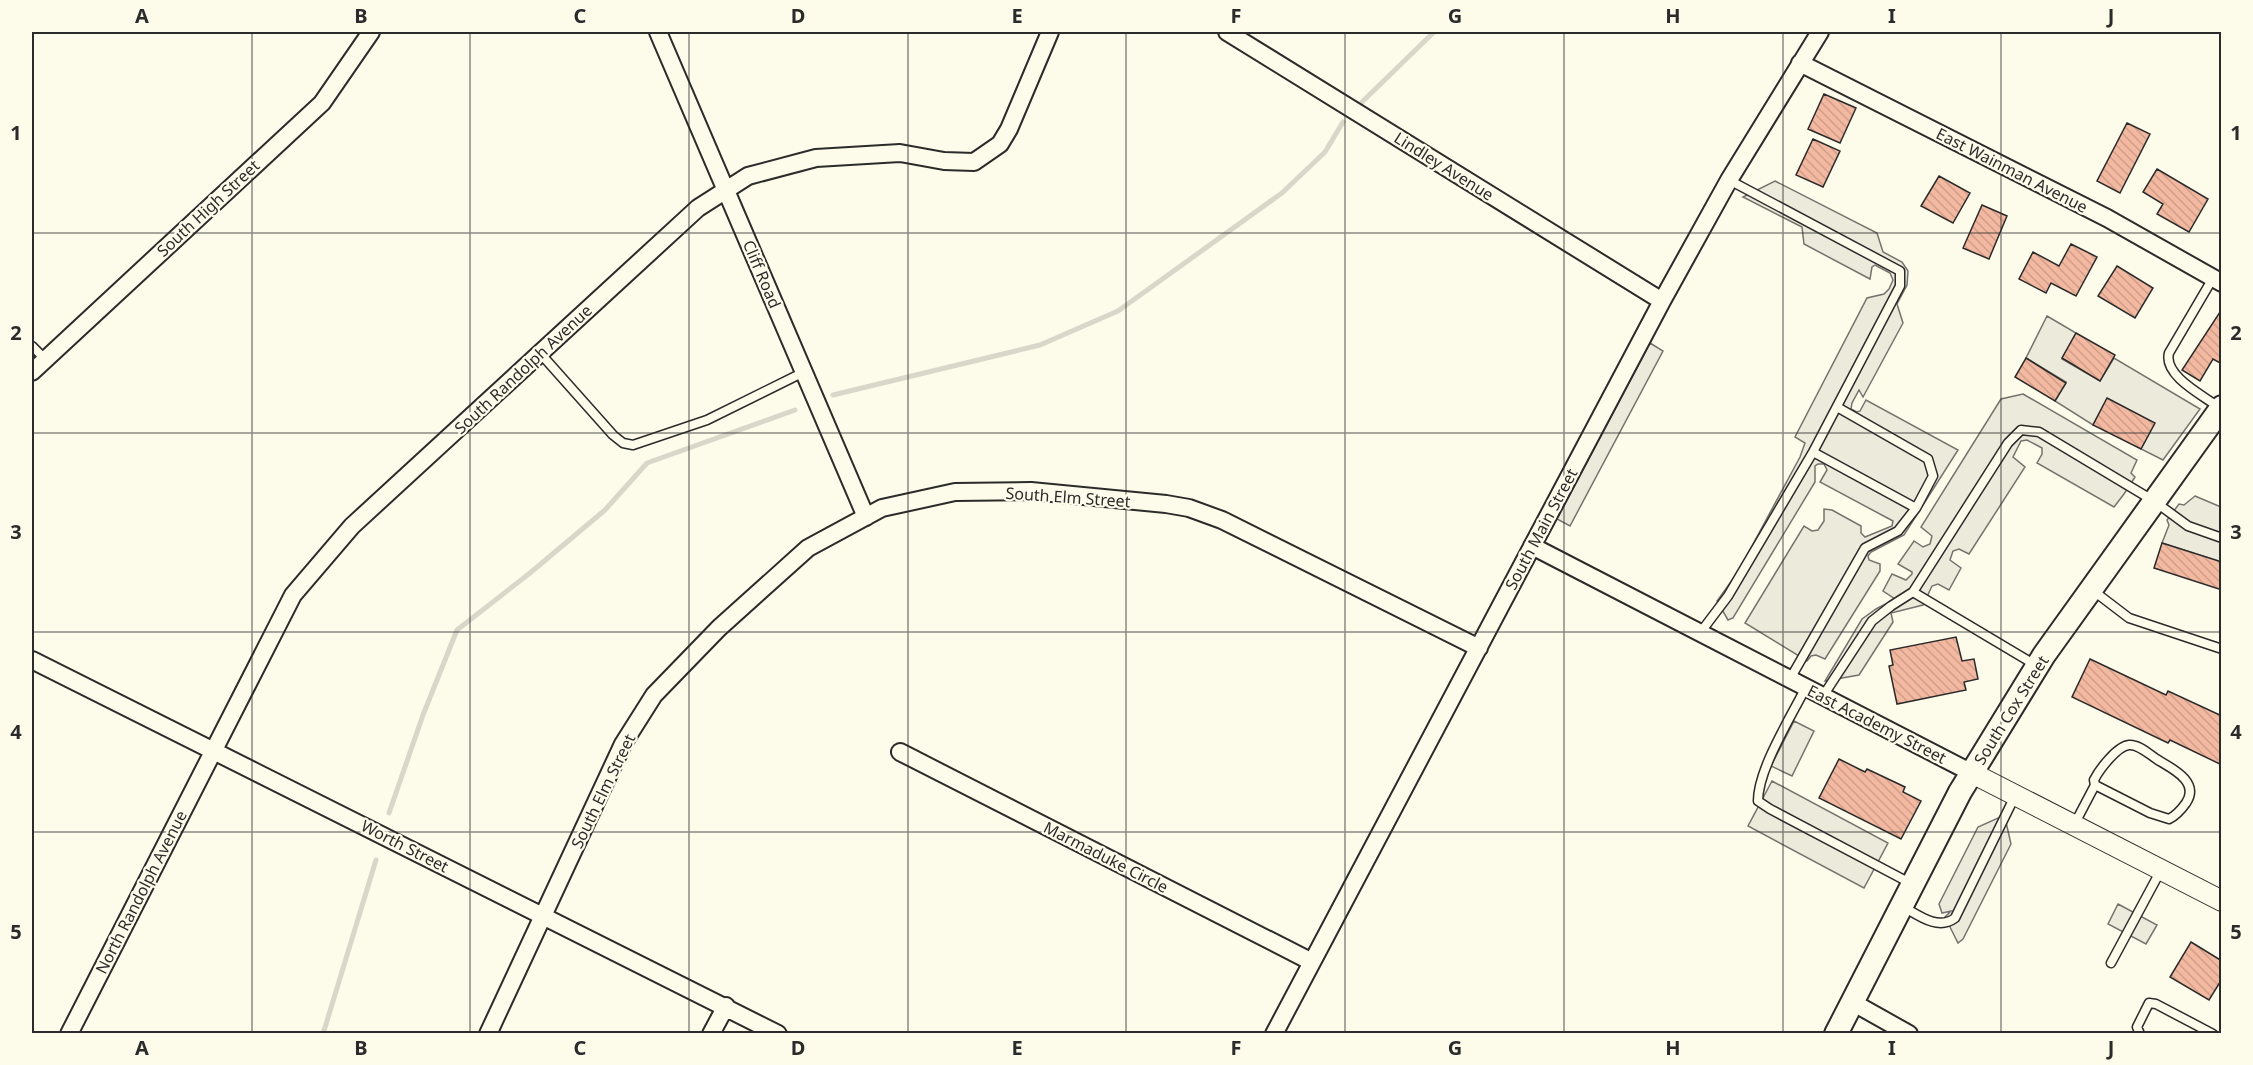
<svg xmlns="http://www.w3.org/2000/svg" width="2253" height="1065" font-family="'Noto Sans',sans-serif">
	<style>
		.parking { fill: #eceadb; stroke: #74746e; stroke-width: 1.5 }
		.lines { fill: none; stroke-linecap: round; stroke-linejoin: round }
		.stream { stroke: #d8d7c9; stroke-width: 5 }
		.building { fill: url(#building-back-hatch); stroke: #2b2b2b; stroke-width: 1.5 }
		.service-casing { stroke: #2b2b2b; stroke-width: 11 }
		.minor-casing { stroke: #2b2b2b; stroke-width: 20 }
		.tertiary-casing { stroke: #2b2b2b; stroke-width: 22 }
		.secondary-casing { stroke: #2b2b2b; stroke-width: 26 }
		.service { stroke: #fdfbea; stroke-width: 8 }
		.minor { stroke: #fdfbea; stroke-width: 16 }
		.tertiary { stroke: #fdfbea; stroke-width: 20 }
		.secondary { stroke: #fdfbea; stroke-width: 22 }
		.grid { fill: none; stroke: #2b2b2b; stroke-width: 1.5; stroke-opacity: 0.55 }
		.labels { text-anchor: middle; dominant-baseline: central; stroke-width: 4.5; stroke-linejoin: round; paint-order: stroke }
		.street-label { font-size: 16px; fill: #2b2b2b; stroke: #fdfbea }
		.neatline { fill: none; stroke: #2b2b2b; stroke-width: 2 }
		.grid-label { font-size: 20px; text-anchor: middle; font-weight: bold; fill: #2b2b2b }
	</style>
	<defs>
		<pattern id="building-back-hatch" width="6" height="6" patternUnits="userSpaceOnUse" patternTransform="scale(1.5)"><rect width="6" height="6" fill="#f2b8a0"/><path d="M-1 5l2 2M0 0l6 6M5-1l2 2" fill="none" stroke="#d09e8a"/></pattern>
	</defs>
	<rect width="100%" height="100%" fill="#fdfbea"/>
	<path class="parking" d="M 1775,181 L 1877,233 L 1883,252 L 1902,262 L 1908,271 L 1907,285 L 1897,304 L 1903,323 L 1863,397 L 1859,390 L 1852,403 L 1851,409 L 1857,412 L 1860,411 L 1866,400 L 1958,450 L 1904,535 L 1871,552 L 1868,556 L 1869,560 L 1880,564 L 1880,571 L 1825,659 L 1816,655 L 1811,656 L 1807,661 L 1745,623 L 1804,526 L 1812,531 L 1818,530 L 1824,521 L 1824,509 L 1832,510 L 1861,526 L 1861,533 L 1865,537 L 1892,526 L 1893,521 L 1820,482 L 1827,470 L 1824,464 L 1818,464 L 1815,466 L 1815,482 L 1733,618 L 1728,620 L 1717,601 L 1738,572 L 1800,457 L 1805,443 L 1795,437 L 1867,298 L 1884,294 L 1889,289 L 1893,280 L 1890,273 L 1875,265 L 1872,267 L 1870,279 L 1804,244 L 1802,227 L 1743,197 Z
		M 2047,316 L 2076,333 L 2062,359 L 2100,381 L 2114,358 L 2200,409 L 2163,460 L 2141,449 L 2154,423 L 2107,399 L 2093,425 L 2055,401 L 2066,382 L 2026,358 Z
		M 1650,343 L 1663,351 L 1570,526 L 1557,519 Z
		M 2023,394 L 2137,460 L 2131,473 L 2135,477 L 2124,494 L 2114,507 L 2037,463 L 2042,454 L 2042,448 L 2027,440 L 2021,441 L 2013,457 L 2025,467 L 1969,554 L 1959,549 L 1953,551 L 1950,560 L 1961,568 L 1949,590 L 1938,584 L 1932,586 L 1923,605 L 1891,613 L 1893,622 L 1859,675 L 1825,681 L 1862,619 L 1876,609 L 1895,599 L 1883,591 L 1892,574 L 1906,580 L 1912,574 L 1912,572 L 1898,564 L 1914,541 L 1923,547 L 1930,544 L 1932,536 L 1921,527 L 2001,399 Z
		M 2195,496 L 2221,507 L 2221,562 L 2162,543 L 2169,525 L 2167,520 L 2179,504 L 2184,505 Z
		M 1794,721 L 1814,731 L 1792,776 L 1771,766 Z
		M 1772,781 L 1888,843 L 1864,888 L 1748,826 Z
		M 1998,818 L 2006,822 L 2011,844 L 1963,939 L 1958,943 L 1945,917 L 1951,911 L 1942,913 L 1939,904 L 1978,827 Z
		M 2118,904 L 2157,925 L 2146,944 L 2108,924 Z"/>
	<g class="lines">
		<path class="stream" d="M 1362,102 L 1434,32
			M 833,395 L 1040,345 L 1118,311 L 1282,193 L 1325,152 L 1343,122
			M 389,813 L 423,715 L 457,630 L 530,573 L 605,510 L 647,463 L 795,410
			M 323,1034 L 376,860"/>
	</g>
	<path class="building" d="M 1824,94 L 1856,108 L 1840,143 L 1808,129 Z
		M 2127,123 L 2150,134 L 2120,193 L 2097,181 Z
		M 1813,139 L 1840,151 L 1823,187 L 1796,175 Z
		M 2157,169 L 2208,199 L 2189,232 L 2157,214 L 2163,204 L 2143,192 Z
		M 1939,176 L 1970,193 L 1953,223 L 1921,206 Z
		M 1982,205 L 2007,216 L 1989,259 L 1963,248 Z
		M 2071,244 L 2097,257 L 2076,296 L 2051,283 L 2046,293 L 2019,279 L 2033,252 L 2059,266 Z
		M 2117,266 L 2153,288 L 2135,318 L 2098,296 Z
		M 2222,309 L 2222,364 L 2213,359 L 2200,381 L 2182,370 Z
		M 2076,333 L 2115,355 L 2100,381 L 2062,358 Z
		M 2026,358 L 2066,383 L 2055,401 L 2015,377 Z
		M 2107,398 L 2155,423 L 2141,449 L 2093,425 Z
		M 2162,543 L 2222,562 L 2222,590 L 2154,568 Z
		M 1956,637 L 1962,661 L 1974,659 L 1978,679 L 1964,682 L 1966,690 L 1897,704 L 1889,666 L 1893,665 L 1890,650 Z
		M 2090,659 L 2166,695 L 2168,691 L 2222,716 L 2222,765 L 2170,740 L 2168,743 L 2072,697 Z
		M 1839,759 L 1865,772 L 1867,769 L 1905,787 L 1903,792 L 1921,801 L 1901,839 L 1819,798 Z
		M 2191,942 L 2222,961 L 2222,979 L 2209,1000 L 2170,977 Z"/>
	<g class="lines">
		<g class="service-casing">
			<path id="service" d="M 2213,278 L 2169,353 C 2163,376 2204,396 2220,408
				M 32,346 L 45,359
				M 540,353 L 613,435 L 623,443 L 633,445 L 707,420 L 804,372
				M 1813,452 L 1916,508
				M 2091,589 L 2129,618 L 2222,649
				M 1913,592 L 2037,666
				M 1700,633 L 1728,596 L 1813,452 L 1900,286 L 1900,271 L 1729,180
				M 1790,679 L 1865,548 L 1898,531 L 1916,508 L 1933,476 L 1928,459 L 1837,407
				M 1806,687 C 1791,717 1758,769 1758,801 L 1770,809 L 1912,884
				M 1823,696 L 1872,621 L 1891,606 L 1913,592 L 2008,443 L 2021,430 L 2039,432 L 2154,501 L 2188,526 L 2222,538
				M 2074,825 L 2095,785 L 2094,780 C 2099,770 2117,746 2129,745 C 2139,744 2150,755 2158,760 C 2173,769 2200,782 2186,803 C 2181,810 2177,815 2169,819 L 2150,813 L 2095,785
				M 1902,906 C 1918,915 1938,931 1955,918 L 2015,796
				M 2111,963 L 2161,870
				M 2140,1034 L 2137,1027 L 2149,1003 L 2156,1004 L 2213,1034"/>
		</g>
		<g class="minor-casing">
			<path id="minor" d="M 658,32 L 866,517
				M 1227,32 L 1662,301
				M 1800,63 L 2107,218 L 2222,283
				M 32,372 L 322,103 L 371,32
				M 1532,546 L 1972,773
				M 32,660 L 778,1034
				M 900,752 L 1312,962
				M 1852,1002 L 1909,1034
				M 69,1034 L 293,595 L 352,526 L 698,208 L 748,176 L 816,158 L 900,153 L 944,161 L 974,162 L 1000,144 L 1009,129 L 1050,32
				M 488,1034 L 623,744 L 654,695 L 719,628 L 808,548 L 882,508 L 955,492 L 1031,491 L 1166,504 L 1189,508 L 1222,520 L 1479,648
				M 711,1034 L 726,1006
				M 1274,1034 L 1662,301 L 1729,180 L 1820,32"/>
		</g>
		<g class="tertiary-casing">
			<path id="tertiary" d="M 1972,773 L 2222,901"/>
		</g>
		<g class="secondary-casing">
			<path id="secondary" d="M 1836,1034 L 1960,792 L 2044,655 L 2222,407"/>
		</g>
		<use href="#service" class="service"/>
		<use href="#minor" class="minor"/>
		<use href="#tertiary" class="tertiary"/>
		<use href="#secondary" class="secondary"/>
	</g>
	<path class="grid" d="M 252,32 L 252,1034M 470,32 L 470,1034M 689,32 L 689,1034M 908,32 L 908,1034M 1126,32 L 1126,1034M 1345,32 L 1345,1034M 1564,32 L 1564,1034M 1783,32 L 1783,1034M 2001,32 L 2001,1034M 32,233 L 2222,233M 32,433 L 2222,433M 32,632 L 2222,632M 32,832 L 2222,832"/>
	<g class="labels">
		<g class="street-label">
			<text transform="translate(1444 166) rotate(32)">Lindley Avenue</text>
			<text transform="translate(2012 170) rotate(27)">East Wainman Avenue</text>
			<text transform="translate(208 208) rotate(-43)">South High Street</text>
			<text transform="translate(762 274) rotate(67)">Cliff Road</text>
			<text transform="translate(523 369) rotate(-43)">South Randolph Avenue</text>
			<text transform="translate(1068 497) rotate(4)">South Elm Street</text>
			<text transform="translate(1541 529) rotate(-62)">South Main Street</text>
			<text transform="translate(2011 710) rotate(-58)">South Cox Street</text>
			<text transform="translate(1877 724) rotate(27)">East Academy Street</text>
			<text transform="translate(603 791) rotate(-64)">South Elm Street</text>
			<text transform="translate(405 846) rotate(27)">Worth Street</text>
			<text transform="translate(1106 857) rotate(27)">Marmaduke Circle</text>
			<text transform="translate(141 892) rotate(-63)">North Randolph Avenue</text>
		</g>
	</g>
	<rect width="2253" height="1065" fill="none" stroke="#fdfbea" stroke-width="66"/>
	<rect x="33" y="33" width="2187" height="999" class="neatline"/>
	<g class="grid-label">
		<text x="142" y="23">A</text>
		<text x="361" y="23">B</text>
		<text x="580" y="23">C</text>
		<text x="798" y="23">D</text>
		<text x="1017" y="23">E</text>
		<text x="1236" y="23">F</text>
		<text x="1455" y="23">G</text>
		<text x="1673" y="23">H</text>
		<text x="1892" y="23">I</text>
		<text x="2111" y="23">J</text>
		<text x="16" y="140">1</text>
		<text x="2236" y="140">1</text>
		<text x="16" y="340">2</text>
		<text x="2236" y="340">2</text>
		<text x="16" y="539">3</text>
		<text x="2236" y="539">3</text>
		<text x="16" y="739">4</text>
		<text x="2236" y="739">4</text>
		<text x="16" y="939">5</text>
		<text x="2236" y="939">5</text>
		<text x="142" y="1055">A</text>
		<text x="361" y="1055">B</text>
		<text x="580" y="1055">C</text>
		<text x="798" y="1055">D</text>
		<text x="1017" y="1055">E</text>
		<text x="1236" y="1055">F</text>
		<text x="1455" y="1055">G</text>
		<text x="1673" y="1055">H</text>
		<text x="1892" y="1055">I</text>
		<text x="2111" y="1055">J</text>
	</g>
</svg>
